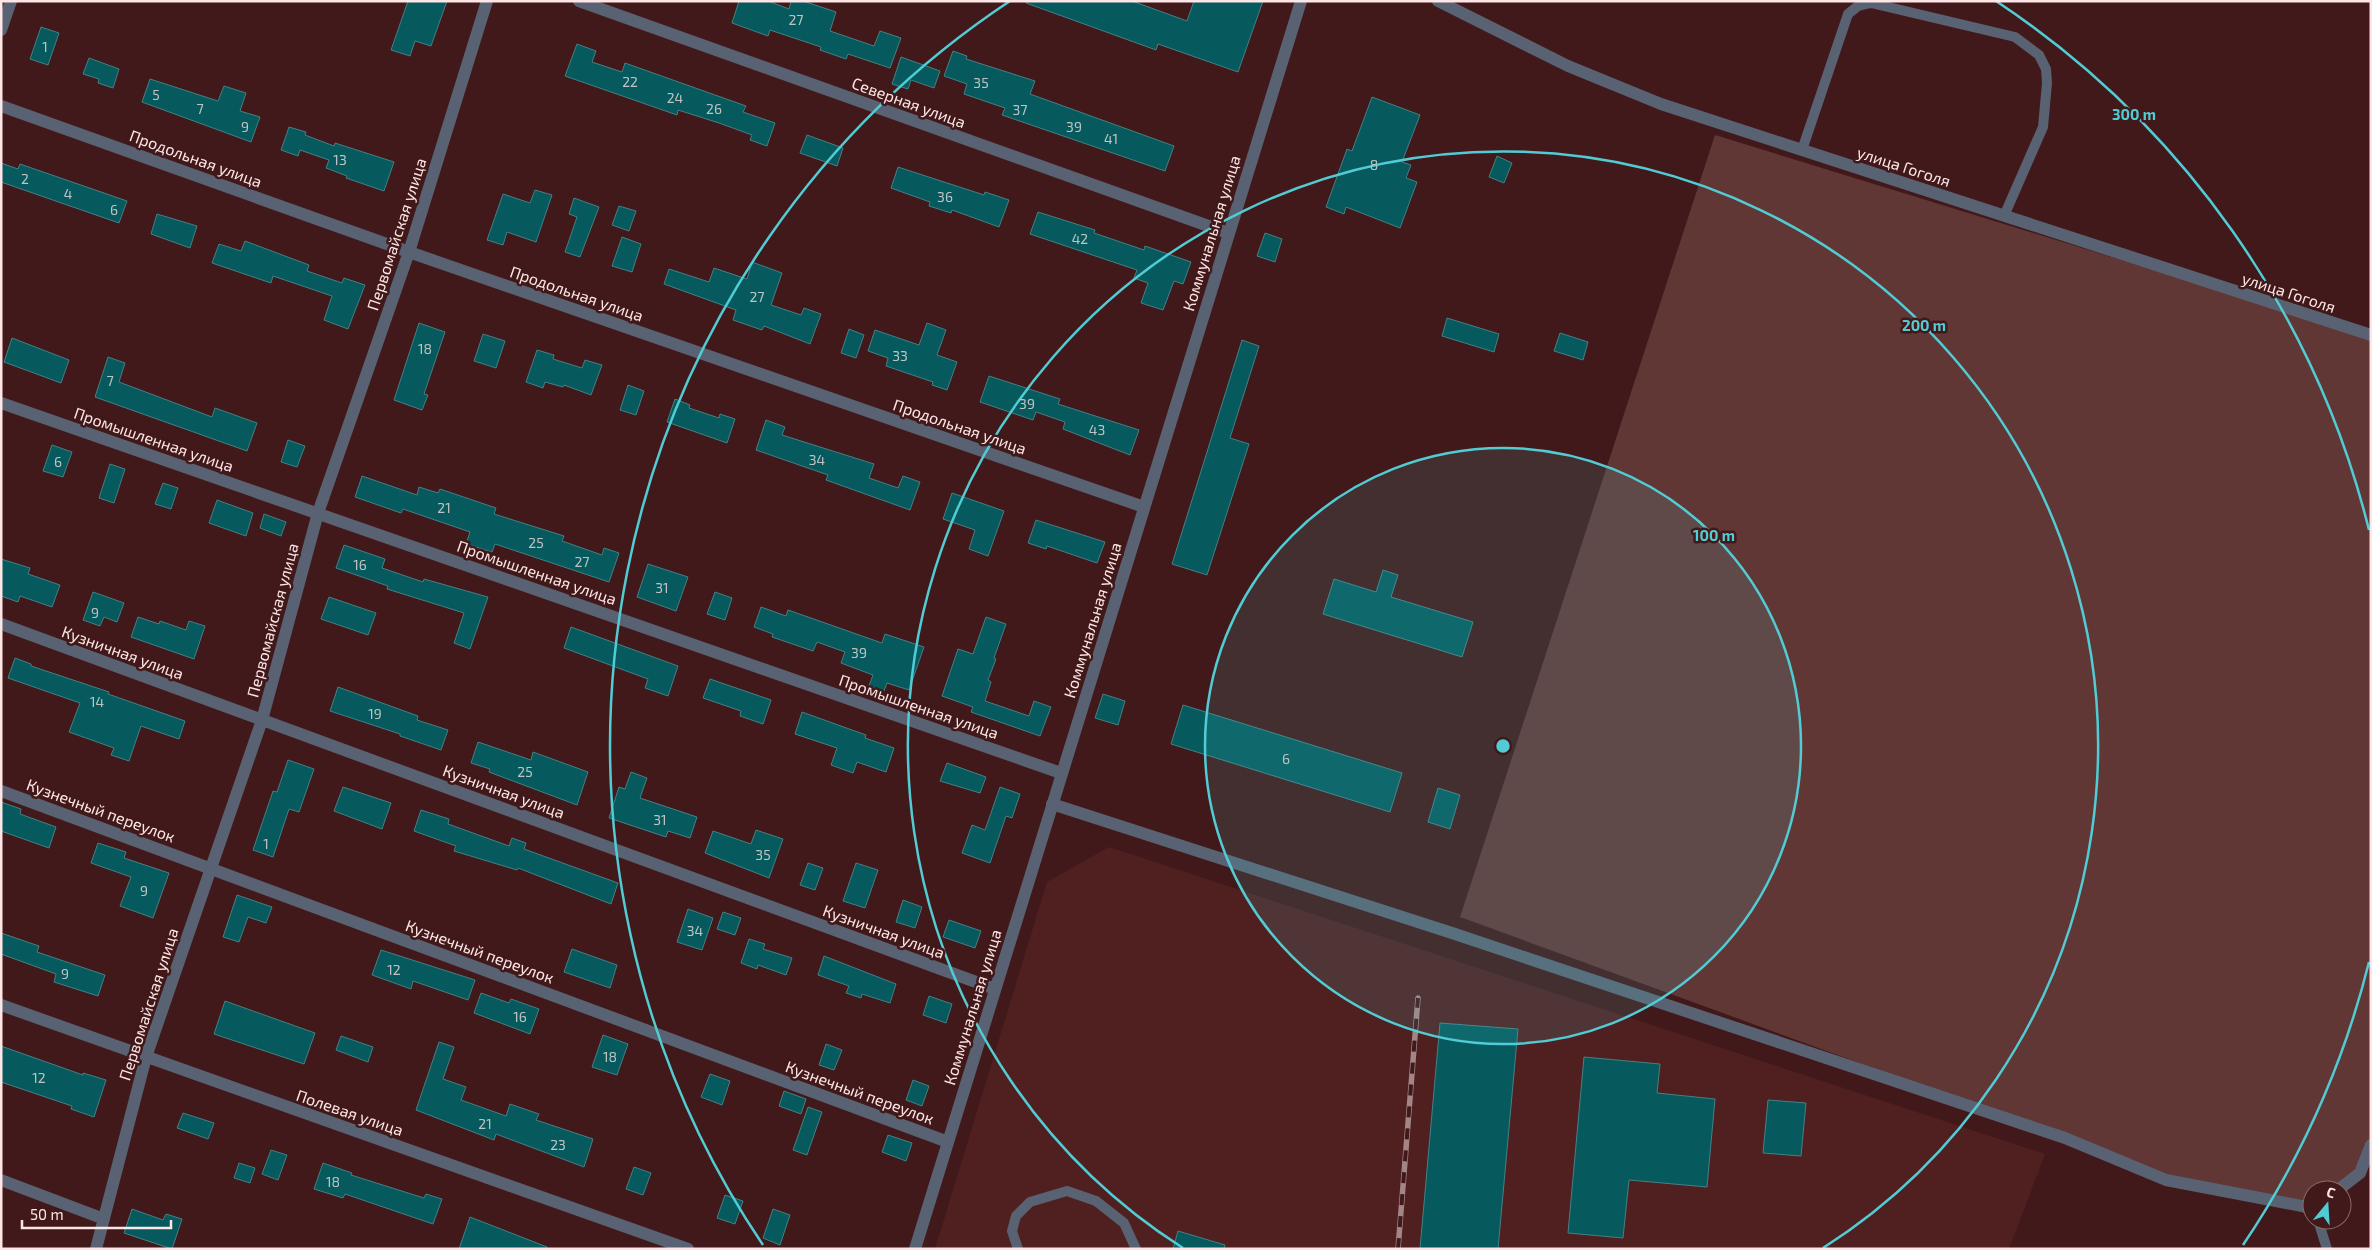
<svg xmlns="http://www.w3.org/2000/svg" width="2372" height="1250" font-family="'Exo 2',sans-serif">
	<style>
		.built { fill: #502021 }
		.green { fill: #613736 }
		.building { fill: #065a5e; stroke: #448084 }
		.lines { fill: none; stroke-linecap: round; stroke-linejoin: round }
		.service { stroke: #596272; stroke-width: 10 }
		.minor { stroke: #596272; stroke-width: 12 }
		.tertiary { stroke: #596272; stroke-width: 12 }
		.rail-casing { stroke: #a48585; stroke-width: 5.5 }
		.rail { stroke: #41191a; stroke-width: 4; stroke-dasharray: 11; stroke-linecap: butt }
		.ring { fill: none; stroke: #51ccd4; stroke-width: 2.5 }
		.labels { text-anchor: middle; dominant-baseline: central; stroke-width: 5; stroke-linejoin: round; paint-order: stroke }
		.number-label { font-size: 14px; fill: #bfc3c3 }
		.street-label { font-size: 16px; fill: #fde6e5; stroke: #41191a }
		.centre { fill: #51ccd4; stroke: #41191a; stroke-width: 2.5 }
		.ring-label { font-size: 15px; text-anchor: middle; font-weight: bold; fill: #51ccd4; stroke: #41191a; stroke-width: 5; stroke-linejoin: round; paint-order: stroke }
	</style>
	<rect width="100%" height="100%" fill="#41191a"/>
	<path class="built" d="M 1109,847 L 2045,1154 L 2009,1249 L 935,1249 L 1047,882 Z"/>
	<path class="green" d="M 1715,135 L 2371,337 L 2371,1143 L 2360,1173 L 2338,1190 L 2312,1190 L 2312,1208 L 2166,1180 L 2065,1138 L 1460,917 Z"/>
	<path class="building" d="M 408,1 L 447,1 L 431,46 L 415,41 L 410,56 L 391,50 Z
		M 739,1 L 768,1 L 789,9 L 791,1 L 803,1 L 836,12 L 830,31 L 874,46 L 880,31 L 901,38 L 890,68 L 848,54 L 846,59 L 820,50 L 821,47 L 770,30 L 768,36 L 732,23 Z
		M 1027,1 L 1132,1 L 1187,21 L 1194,1 L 1263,1 L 1238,72 L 1158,44 L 1156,50 L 1026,3 Z
		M 41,27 L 59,33 L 48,65 L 30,59 Z
		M 577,44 L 596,51 L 592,62 L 622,72 L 625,63 L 746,106 L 743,112 L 775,123 L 767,146 L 750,140 L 752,135 L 719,123 L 678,110 L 677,115 L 565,76 Z
		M 953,51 L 967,56 L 966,59 L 1035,81 L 1030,94 L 1174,146 L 1165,171 L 1002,115 L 1005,108 L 964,94 L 967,84 L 944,76 Z
		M 901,57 L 940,71 L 934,88 L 911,80 L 908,89 L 892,84 Z
		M 89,58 L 119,69 L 113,88 L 98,83 L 99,79 L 83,74 Z
		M 150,79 L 218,101 L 224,86 L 246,93 L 240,111 L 260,117 L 251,142 L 142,102 Z
		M 1372,97 L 1420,115 L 1402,162 L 1411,165 L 1406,178 L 1417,182 L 1400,228 L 1346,207 L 1344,214 L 1326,207 L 1347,149 L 1352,151 Z
		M 289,127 L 306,132 L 305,135 L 334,146 L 335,143 L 394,162 L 384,191 L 346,178 L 347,176 L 326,168 L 329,160 L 300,150 L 298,156 L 281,150 Z
		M 807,135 L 843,148 L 837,166 L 800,153 Z
		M 1497,156 L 1512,163 L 1504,183 L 1489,177 Z
		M 1,163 L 18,169 L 20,164 L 127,201 L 119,223 L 1,182 Z
		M 898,167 L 984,195 L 985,192 L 1009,200 L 999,227 L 952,210 L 951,213 L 929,206 L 930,202 L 891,188 Z
		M 535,190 L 552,195 L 536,242 L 507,232 L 503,245 L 487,240 L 503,194 L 530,203 Z
		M 574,198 L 599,207 L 580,257 L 565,252 L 577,217 L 569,214 Z
		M 619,206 L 636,211 L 629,231 L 612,225 Z
		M 1038,212 L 1095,230 L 1094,233 L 1144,250 L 1145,246 L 1191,262 L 1183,284 L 1174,281 L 1163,310 L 1141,303 L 1148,283 L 1134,278 L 1137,270 L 1030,234 Z
		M 157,214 L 197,226 L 190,248 L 151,234 Z
		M 1265,233 L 1282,239 L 1275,262 L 1257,256 Z
		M 622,237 L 641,244 L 632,272 L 612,266 Z
		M 245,241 L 309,265 L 307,271 L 342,283 L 344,278 L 365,285 L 348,329 L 324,320 L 332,296 L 273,276 L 271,283 L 212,263 L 219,244 L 241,251 Z
		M 752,262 L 782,273 L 771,305 L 801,315 L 804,308 L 821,314 L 810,344 L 764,326 L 762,330 L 733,320 L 736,310 L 664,284 L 669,269 L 709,282 L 714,268 L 747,279 Z
		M 1447,318 L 1499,334 L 1494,352 L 1442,336 Z
		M 419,323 L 445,332 L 424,394 L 428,395 L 422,410 L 394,400 Z
		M 927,323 L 946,330 L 937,355 L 957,362 L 947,390 L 932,385 L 933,382 L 886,366 L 888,358 L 868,351 L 875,330 L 919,345 Z
		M 849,329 L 864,335 L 856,358 L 841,353 Z
		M 1560,333 L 1588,342 L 1583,360 L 1554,351 Z
		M 483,334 L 505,341 L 496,368 L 474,361 Z
		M 12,338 L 69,360 L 61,383 L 4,362 Z
		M 1242,340 L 1259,346 L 1230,438 L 1249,444 L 1207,575 L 1172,564 Z
		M 537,350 L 554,355 L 553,359 L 582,368 L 585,360 L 602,365 L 591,395 L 564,385 L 563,387 L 545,382 L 543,388 L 526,382 Z
		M 108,357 L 125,363 L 119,382 L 212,417 L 215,408 L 257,423 L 247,451 L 95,397 Z
		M 989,376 L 1060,399 L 1058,404 L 1139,430 L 1130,455 L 1063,429 L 1065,422 L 1036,412 L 1033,420 L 980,402 Z
		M 628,385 L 644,391 L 636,415 L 620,410 Z
		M 675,399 L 690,405 L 689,408 L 719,418 L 720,414 L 735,419 L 727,443 L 667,422 Z
		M 766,420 L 785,427 L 782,435 L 874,464 L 869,478 L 898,488 L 903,476 L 920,482 L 910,510 L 826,480 L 828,475 L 756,450 Z
		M 288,440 L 305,446 L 297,467 L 281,462 Z
		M 52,445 L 72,452 L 63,477 L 43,471 Z
		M 110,464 L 125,469 L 114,503 L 99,498 Z
		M 362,476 L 417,495 L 419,487 L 438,493 L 440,489 L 496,508 L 494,514 L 564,536 L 562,541 L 602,555 L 604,548 L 619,553 L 609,582 L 495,544 L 492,552 L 466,544 L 470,532 L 403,509 L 401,513 L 355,497 Z
		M 163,483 L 178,488 L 171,509 L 155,504 Z
		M 952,493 L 1004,511 L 988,556 L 969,549 L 975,530 L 943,519 Z
		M 217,500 L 253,513 L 246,536 L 209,523 Z
		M 264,514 L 286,522 L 281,536 L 260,528 Z
		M 1036,520 L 1105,542 L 1097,563 L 1047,546 L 1046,549 L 1028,543 Z
		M 344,545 L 385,559 L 382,568 L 423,582 L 424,579 L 488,597 L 470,649 L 454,643 L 464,613 L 387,589 L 388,586 L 336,568 Z
		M 1,559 L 30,568 L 28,574 L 60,585 L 52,607 L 20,596 L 18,602 L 1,596 Z
		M 648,564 L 688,577 L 676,611 L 637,597 Z
		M 1383,570 L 1398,575 L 1391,597 L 1473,622 L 1462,657 L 1323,614 L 1334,579 L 1376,592 Z
		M 93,592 L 124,603 L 117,622 L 104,617 L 100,626 L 83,620 Z
		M 715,592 L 732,598 L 725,620 L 707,614 Z
		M 329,597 L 376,613 L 368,635 L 321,619 Z
		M 761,607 L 786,616 L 788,610 L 882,643 L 885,634 L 924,647 L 909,690 L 887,683 L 884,691 L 869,686 L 873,675 L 841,663 L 845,652 L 817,642 L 813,651 L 772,637 L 773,634 L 754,627 Z
		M 138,617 L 159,624 L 160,621 L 186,630 L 189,621 L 205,626 L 194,659 L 131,637 Z
		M 986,617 L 1006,624 L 994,658 L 996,659 L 988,680 L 991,682 L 985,701 L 1029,716 L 1034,701 L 1051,707 L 1040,736 L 971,712 L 973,707 L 942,696 L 958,649 L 973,654 Z
		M 571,627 L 678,666 L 668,696 L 645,688 L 648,679 L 564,648 Z
		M 15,658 L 31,664 L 31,666 L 109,692 L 108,694 L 185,721 L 179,739 L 141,726 L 129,761 L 111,755 L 114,748 L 69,732 L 80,703 L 8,678 Z
		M 710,679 L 771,700 L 763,724 L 740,716 L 741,711 L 703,698 Z
		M 338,687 L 418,716 L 417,720 L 448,730 L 441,750 L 400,736 L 400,734 L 330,711 Z
		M 1103,694 L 1125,701 L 1118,725 L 1095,718 Z
		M 1183,705 L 1402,773 L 1390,812 L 1171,744 Z
		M 802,712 L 866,735 L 865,738 L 894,748 L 886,772 L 857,762 L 853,773 L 831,765 L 837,748 L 795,734 Z
		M 478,742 L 531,760 L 533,752 L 588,772 L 577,805 L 489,772 L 490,769 L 471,763 Z
		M 288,760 L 314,769 L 299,812 L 289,809 L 273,857 L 253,850 L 273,791 L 277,792 Z
		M 947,763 L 986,777 L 980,793 L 940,781 Z
		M 631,772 L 647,778 L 640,798 L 697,817 L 690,838 L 668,831 L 666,837 L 609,818 L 619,787 L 625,789 Z
		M 343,787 L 391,803 L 382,829 L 334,811 Z
		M 1000,787 L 1020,794 L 1012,818 L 1006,816 L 990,863 L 962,853 L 972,825 L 985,830 Z
		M 1438,788 L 1460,795 L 1450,829 L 1428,822 Z
		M 1,802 L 21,809 L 20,814 L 56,827 L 49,848 L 1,831 Z
		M 421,810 L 449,819 L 448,824 L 509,846 L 512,838 L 526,843 L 524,849 L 618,883 L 611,904 L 518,868 L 517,870 L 454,851 L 456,846 L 414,831 Z
		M 756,830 L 783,839 L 769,878 L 705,853 L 713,831 L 751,844 Z
		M 98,843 L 126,852 L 124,858 L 169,873 L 153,918 L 120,906 L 131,877 L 91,863 Z
		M 808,863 L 823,868 L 815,890 L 800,885 Z
		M 856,863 L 878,870 L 865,908 L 843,901 Z
		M 237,895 L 272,907 L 266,923 L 248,917 L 239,942 L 223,937 Z
		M 903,900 L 922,907 L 915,928 L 896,922 Z
		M 688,909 L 713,918 L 702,950 L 677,942 Z
		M 723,912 L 741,918 L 735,935 L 717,929 Z
		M 949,920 L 981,931 L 975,948 L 943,937 Z
		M 1,933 L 39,946 L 37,952 L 105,975 L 98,996 L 54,982 L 56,974 L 1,954 Z
		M 749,939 L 765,944 L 763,949 L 792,958 L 786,975 L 758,965 L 757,969 L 741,963 Z
		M 572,949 L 617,965 L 610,988 L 564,972 Z
		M 381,950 L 475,980 L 468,1000 L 413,981 L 411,989 L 372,975 Z
		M 824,956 L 896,984 L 890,1003 L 862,994 L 861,998 L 846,993 L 849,986 L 818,975 Z
		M 481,993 L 509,1003 L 511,999 L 539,1009 L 530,1034 L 474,1013 Z
		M 929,996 L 952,1004 L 946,1023 L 923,1015 Z
		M 225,1001 L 315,1033 L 304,1064 L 214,1034 Z
		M 1440,1023 L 1518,1029 L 1498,1249 L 1420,1249 Z
		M 603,1035 L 628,1044 L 617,1075 L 592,1067 Z
		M 341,1036 L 373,1047 L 368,1062 L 336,1050 Z
		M 439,1042 L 454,1047 L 443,1079 L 466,1087 L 461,1100 L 506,1116 L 510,1104 L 539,1114 L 536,1120 L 593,1139 L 584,1167 L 496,1134 L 494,1140 L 416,1110 Z
		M 826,1044 L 842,1050 L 834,1070 L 819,1065 Z
		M 1,1046 L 83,1075 L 83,1073 L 106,1080 L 94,1117 L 71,1109 L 72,1106 L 1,1082 Z
		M 1584,1057 L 1660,1064 L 1657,1093 L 1715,1099 L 1707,1187 L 1629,1180 L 1623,1238 L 1568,1233 Z
		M 710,1074 L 730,1081 L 722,1105 L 701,1097 Z
		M 913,1080 L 929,1086 L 922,1106 L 906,1100 Z
		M 784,1091 L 806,1099 L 801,1114 L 779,1106 Z
		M 1768,1100 L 1806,1103 L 1801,1156 L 1763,1153 Z
		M 808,1107 L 822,1112 L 807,1155 L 793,1150 Z
		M 183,1113 L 214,1123 L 208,1139 L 177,1128 Z
		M 888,1135 L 912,1143 L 906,1161 L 882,1152 Z
		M 271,1150 L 287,1155 L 278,1180 L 262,1174 Z
		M 239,1163 L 255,1168 L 250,1183 L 234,1178 Z
		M 323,1163 L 352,1173 L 351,1175 L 424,1198 L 426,1194 L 442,1199 L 433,1224 L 345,1194 L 343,1198 L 314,1189 Z
		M 634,1167 L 651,1173 L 643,1195 L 626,1189 Z
		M 725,1195 L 743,1201 L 735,1224 L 717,1218 Z
		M 132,1209 L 163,1220 L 166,1214 L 182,1219 L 172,1249 L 124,1233 Z
		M 773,1209 L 790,1215 L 780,1245 L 763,1238 Z
		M 470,1217 L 547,1247 L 547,1249 L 459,1249 Z
		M 1178,1231 L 1225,1245 L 1224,1249 L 1173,1249 Z"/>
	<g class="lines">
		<path class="service" d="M 1802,150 L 1848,14 L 1858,6 L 1871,3 L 2015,37 L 2039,55 L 2046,69 L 2047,83 L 2043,127 L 2004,216
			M 2318,1220 L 2327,1249
			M 1018,1249 L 1012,1231 L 1016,1216 L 1030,1202 L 1067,1191 L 1096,1201 L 1124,1223 L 1136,1249"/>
		<path class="minor" d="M 579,1 L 1228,233
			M 1438,1 L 1568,66 L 1661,104 L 2371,335
			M 1,30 L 11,1
			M 1,106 L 409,252 L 1144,507
			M 1,403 L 1061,773
			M 1,624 L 995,989
			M 1,791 L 948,1142
			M 1052,804 L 1452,933 L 2065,1138 L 2166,1180 L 2312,1208
			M 1,1005 L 688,1249
			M 1,1180 L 104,1219
			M 2338,1190 L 2360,1173 L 2371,1145
			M 96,1249 L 146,1057 L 262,720 L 318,513 L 409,252 L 487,1"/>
		<path class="tertiary" d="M 915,1249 L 1301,1"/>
		<g class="rail-casing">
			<path id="rail" d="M 1398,1249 L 1418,998"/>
		</g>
		<use href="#rail" class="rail"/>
	</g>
	<circle cx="1503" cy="746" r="298" fill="#51ccd4" fill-opacity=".12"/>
	<g class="ring">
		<circle cx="1503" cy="746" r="298"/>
		<path d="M1183 1248A595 595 0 1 1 1823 1248"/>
		<path d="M2369 962A893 893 0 0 1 2243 1245M763 1245A893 893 0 0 1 1010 1M1996 1A893 893 0 0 1 2369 530"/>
	</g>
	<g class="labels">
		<g class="number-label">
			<text x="796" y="19">27</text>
			<text x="45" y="46">1</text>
			<text x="630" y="81">22</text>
			<text x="981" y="82">35</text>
			<text x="156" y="94">5</text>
			<text x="675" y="97">24</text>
			<text x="200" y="108">7</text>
			<text x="714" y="108">26</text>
			<text x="1020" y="109">37</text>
			<text x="245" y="126">9</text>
			<text x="1074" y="126">39</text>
			<text x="1111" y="138">41</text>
			<text x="340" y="159">13</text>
			<text x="1374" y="164">8</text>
			<text x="25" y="178">2</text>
			<text x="68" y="193">4</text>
			<text x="945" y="196">36</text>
			<text x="114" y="209">6</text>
			<text x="1080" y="238">42</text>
			<text x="757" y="296">27</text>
			<text x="425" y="348">18</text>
			<text x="900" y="355">33</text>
			<text x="110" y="380">7</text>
			<text x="1027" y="403">39</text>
			<text x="1097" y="429">43</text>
			<text x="817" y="459">34</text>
			<text x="58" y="461">6</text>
			<text x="444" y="507">21</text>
			<text x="536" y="542">25</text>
			<text x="582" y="561">27</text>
			<text x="360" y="564">16</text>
			<text x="662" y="587">31</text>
			<text x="95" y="612">9</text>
			<text x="859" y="652">39</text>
			<text x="97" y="701">14</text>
			<text x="375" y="713">19</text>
			<text x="1286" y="758">6</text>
			<text x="525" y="771">25</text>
			<text x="660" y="819">31</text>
			<text x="266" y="843">1</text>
			<text x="763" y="854">35</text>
			<text x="144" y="890">9</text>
			<text x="695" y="930">34</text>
			<text x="394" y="969">12</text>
			<text x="65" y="973">9</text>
			<text x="520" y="1016">16</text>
			<text x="610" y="1056">18</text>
			<text x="39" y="1077">12</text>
			<text x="485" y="1123">21</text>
			<text x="558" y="1144">23</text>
			<text x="333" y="1181">18</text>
		</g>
		<g class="street-label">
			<text transform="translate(909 102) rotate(20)">Северная улица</text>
			<text transform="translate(196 158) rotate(20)">Продольная улица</text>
			<text transform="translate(1904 166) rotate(18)">улица Гоголя</text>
			<text transform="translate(1211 233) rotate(-73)">Коммунальная улица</text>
			<text transform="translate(396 234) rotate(-72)">Первомайская улица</text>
			<text transform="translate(2289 292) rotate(18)">улица Гоголя</text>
			<text transform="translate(577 293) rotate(19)">Продольная улица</text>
			<text transform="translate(960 426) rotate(19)">Продольная улица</text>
			<text transform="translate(154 439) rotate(19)">Промышленная улица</text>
			<text transform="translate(537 572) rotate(19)">Промышленная улица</text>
			<text transform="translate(272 620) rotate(-75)">Первомайская улица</text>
			<text transform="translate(1092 620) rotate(-73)">Коммунальная улица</text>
			<text transform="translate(123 652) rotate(20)">Кузничная улица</text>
			<text transform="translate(919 706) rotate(19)">Промышленная улица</text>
			<text transform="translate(504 791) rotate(20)">Кузничная улица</text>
			<text transform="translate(101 810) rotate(20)">Кузнечный переулок</text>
			<text transform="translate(884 931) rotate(20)">Кузничная улица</text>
			<text transform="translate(480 951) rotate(20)">Кузнечный переулок</text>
			<text transform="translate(148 1004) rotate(-72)">Первомайская улица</text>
			<text transform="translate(972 1007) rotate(-73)">Коммунальная улица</text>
			<text transform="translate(860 1092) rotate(20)">Кузнечный переулок</text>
			<text transform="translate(350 1112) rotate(19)">Полевая улица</text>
		</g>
	</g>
	<circle cx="1503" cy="746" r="8" class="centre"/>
	<g class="ring-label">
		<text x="2134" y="120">300 m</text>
		<text x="1924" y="331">200 m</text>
		<text x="1714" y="541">100 m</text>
	</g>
	<rect width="2372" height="1250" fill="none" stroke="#fde6e5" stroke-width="5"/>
	<g transform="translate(2327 1205) rotate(18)"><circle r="24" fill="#41191a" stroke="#8c6b6b"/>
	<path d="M0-4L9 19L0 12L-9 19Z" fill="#51ccd4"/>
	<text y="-8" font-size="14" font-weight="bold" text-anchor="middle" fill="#fde6e5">С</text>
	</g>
	<path d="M22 1220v8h149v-8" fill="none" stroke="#fde6e5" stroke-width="2.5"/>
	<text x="30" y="1220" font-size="15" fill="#fde6e5" stroke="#41191a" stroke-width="4" paint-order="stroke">50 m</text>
</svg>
